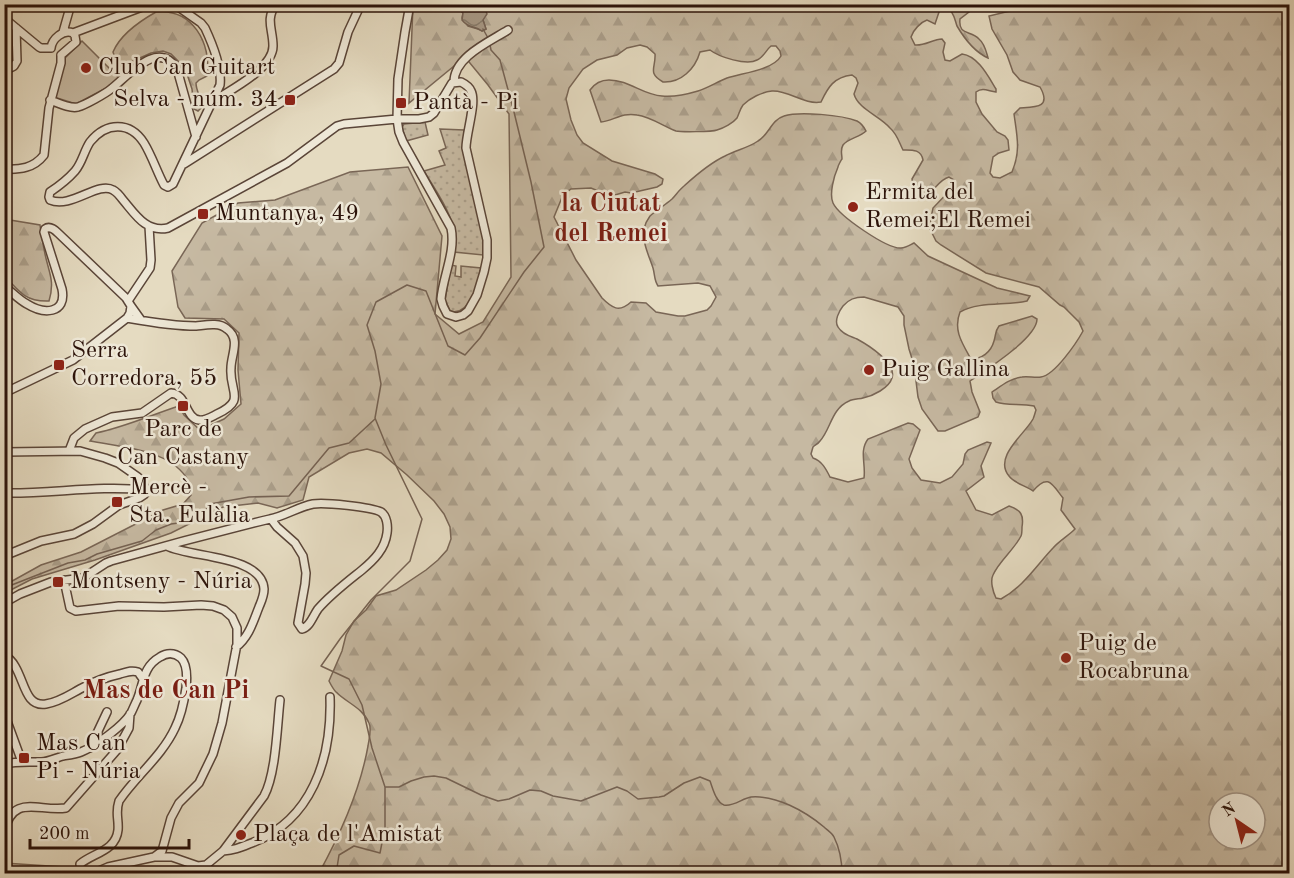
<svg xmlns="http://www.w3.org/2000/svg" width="1294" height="878" font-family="'Old Standard TT',serif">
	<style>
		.green { fill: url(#green-dots); stroke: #796656; stroke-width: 1.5 }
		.forest { fill: url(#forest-firs); stroke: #796656; stroke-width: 1.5; fill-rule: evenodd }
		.pitch { fill: #c6b9a2; stroke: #796656; stroke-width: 1.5 }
		.water { fill: url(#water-waves); stroke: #756253; stroke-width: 1.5 }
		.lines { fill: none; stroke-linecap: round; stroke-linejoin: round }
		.stream { stroke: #756253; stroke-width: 1.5 }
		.minor-casing { stroke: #5a4538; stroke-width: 10 }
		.minor { stroke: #eee8d7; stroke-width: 7 }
		.poi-dot { fill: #8f2418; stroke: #eee8d7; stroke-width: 2 }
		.labels { text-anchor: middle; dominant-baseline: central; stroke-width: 5; stroke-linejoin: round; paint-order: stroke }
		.poi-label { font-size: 24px; fill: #2c130a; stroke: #eee8d7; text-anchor: start }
		.neighbourhood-label { font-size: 26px; font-weight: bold; fill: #7a1f14; stroke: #eee8d7 }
	</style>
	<defs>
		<pattern id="green-dots" width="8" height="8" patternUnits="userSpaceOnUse" patternTransform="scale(1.5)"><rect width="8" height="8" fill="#c6b9a2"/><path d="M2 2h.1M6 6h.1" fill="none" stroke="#aa9e8a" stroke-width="1.8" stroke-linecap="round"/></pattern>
		<pattern id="forest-firs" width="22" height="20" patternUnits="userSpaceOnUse" patternTransform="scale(1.5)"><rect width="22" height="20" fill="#c6b9a2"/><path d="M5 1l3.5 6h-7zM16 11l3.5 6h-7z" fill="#aa9e8a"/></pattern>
		<pattern id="water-waves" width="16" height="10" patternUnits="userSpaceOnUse" patternTransform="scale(1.5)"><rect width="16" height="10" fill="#a69783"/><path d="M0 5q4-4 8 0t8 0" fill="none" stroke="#877a69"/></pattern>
	</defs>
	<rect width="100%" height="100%" fill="#e5dbc1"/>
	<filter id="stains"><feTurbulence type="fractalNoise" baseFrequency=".00333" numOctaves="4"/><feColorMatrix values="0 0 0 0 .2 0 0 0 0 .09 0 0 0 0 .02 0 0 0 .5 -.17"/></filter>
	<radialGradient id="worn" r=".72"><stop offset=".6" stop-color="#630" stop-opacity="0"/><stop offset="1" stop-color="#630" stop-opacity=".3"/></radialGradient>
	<path class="green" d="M 425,122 L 428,135 L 406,141 L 402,127 L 404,124 Z
		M 440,129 L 464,130 L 464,148 L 484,241 L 483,255 L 454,252 C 460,222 438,195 424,171 L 445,165 L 439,151 L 446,148 Z
		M 451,265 L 456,266 L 455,276 L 461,277 L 461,266 L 481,268 C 478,283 470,317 450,311 L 445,300 Z"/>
	<path class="forest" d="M 1022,4 L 1289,5 L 1289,873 L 319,873 C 341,833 360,791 368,746 C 369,739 372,729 369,723 C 363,708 347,703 336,692 C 333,689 331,685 329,681 L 342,651 L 346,635 L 354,621 L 366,610 L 376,596 L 396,590 L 426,570 L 438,560 L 447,550 L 451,539 L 450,527 L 444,514 L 434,501 L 407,475 L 381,453 L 367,449 L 349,453 L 309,477 L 303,500 L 277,508 L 258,503 L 223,507 L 171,533 L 95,560 L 32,579 L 5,593 L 5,585 L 41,565 L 81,552 L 163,510 L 183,504 L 191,495 C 189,490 189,482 186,477 C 167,449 120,447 90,441 L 96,433 C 125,427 151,415 179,406 L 184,415 L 200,430 L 224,419 L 241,404 L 238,370 L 239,333 L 224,319 L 185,318 L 178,307 L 172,271 L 202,223 L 238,203 L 275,200 L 350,172 L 408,167 L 442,236 L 435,314 L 459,334 L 483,322 L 511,277 L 509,114 L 488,85 L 465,57 L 409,103 L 413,5 L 456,5 L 463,13 L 462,18 L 468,26 L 478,29 L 482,31 L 486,29 L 483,20 L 483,6 L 482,5 L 973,5 L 969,12 L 960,19 C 958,36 971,30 979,39 C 985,44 986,51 988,58 C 975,52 964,38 957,26 C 955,21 954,11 948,9 C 945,8 942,10 939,12 L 935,24 L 927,20 C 921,22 913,30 911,37 L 915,45 C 925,46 933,39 942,39 L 945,43 L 943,52 L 945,60 L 950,61 L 962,54 C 978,56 988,76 996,89 L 996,92 C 988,91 983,87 976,92 L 976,102 L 982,114 L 997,132 L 1005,136 L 1008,140 L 1009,150 L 999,153 L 993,157 L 990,173 L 993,177 L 1000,178 L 1012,172 C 1021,151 1017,136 1014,114 L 1020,108 C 1035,107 1052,108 1040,87 L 1020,80 L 1013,72 L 1007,55 L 992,29 L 989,16 L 1014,10 ZM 640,45 L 647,47 L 655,54 C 656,68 647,73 663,82 C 681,83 695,69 700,52 L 710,50 C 719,57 747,66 757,60 C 763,58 766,50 771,46 L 776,46 L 780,51 L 781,56 C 773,70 742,73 727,78 C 717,82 708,88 698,91 C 688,94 672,97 662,96 C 643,95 629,80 609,80 C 601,80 595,83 590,90 L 601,122 C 613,121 622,112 637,115 C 651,117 663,126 676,131 C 680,132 712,132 717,130 C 724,128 733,123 737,118 C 739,114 740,109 743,105 C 750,98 762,92 772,91 C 789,90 804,105 821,102 C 828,87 834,77 852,75 L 856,78 L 858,83 L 854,94 C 858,109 880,116 890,128 C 897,134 899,142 903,150 C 912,150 921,149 923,160 L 912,179 L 914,189 L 919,199 C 933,196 937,180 949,177 L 954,180 L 955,185 L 933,208 L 929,227 L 936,241 L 941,245 L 986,273 L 1039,287 L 1060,305 L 1064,307 L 1079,322 L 1083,331 C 1077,342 1055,375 1041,377 C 1035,378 1028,376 1022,377 C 1011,378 1001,386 992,392 L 993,398 L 996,402 C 1008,406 1021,403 1034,406 L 1036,410 C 1035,413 1034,417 1033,419 C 1025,434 993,457 1009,476 C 1014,483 1026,486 1033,491 C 1048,473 1052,484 1063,498 L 1061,510 L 1075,529 C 1068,536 1059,541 1053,548 C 1036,566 1023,587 1001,599 L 996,598 C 993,592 990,581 993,575 C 999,561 1014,550 1021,536 C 1022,534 1022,529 1022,527 C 1024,515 1021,510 1009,506 L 992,515 L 976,510 L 966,491 L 984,477 L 981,466 L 991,443 L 987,442 L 968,450 L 965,454 L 963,464 L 952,477 L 940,483 L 921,480 L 912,468 L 909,459 L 920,430 L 913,424 L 908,423 L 868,439 C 859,451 866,464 864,478 L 848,482 L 830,477 C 826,469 822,461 813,458 L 811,454 L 813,447 C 815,445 818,444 820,441 C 831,429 831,409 849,401 C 853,399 859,399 863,398 C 873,396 889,388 892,378 C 897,363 868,345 857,339 C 850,336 842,334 838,327 C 834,321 839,311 843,306 C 849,299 855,297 864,297 L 898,307 L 904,316 L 904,325 L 909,349 L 914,365 L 918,397 L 922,409 L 938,431 L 945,431 L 978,417 L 980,412 L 972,392 L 970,381 C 986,370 1037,338 1037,319 L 1032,316 L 999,326 C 995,331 996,335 994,341 C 991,352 982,359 971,359 C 962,343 953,330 960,312 C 980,301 1005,306 1027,301 L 1030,296 L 997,288 L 928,256 L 914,243 C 910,245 906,248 901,248 C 887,249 839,216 833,203 C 829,194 834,176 838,167 C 838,166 841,160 842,159 C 842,154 840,150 843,145 C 847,139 860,137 866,131 C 864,127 861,123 857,121 C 842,115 799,111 784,116 C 771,120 769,135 758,141 C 748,148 736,150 725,156 C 712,162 695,176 684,186 C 679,190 676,195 672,199 C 665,205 657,210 650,216 C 647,220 645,224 644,229 C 642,242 649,256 653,268 C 655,275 654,280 658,286 L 698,283 L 710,286 L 716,297 L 711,306 L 707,310 L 685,316 L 678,316 L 656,312 L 646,303 L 631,302 C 619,313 612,308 602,298 L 576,260 L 554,217 L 563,195 L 571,189 L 591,188 L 608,195 L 615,195 L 625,192 L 631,193 L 657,187 L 662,184 L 663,179 L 655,174 L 612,161 L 583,143 L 577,135 L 571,120 L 566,99 L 569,88 L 583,69 L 597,60 L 617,55 L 627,48 ZM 1219,803 L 1255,803 L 1255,839 L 1219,839 Z
		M 156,12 C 192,8 212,43 207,76 L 199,80 L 196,83 C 196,92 202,98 202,107 L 198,111 L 194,109 L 192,89 L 187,74 L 178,61 L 171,54 L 163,51 L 151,53 L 122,66 L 118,66 L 113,52 C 120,35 140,21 156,12 Z
		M 4,219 L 40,225 C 41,234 43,244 45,254 C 49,273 55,281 49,301 C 26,302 18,291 5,276 Z
		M 4,863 L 64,867 L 68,872 L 71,873 L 5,873 Z"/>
	<path class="pitch" d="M 82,41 L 119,78 L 108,87 L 76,104 L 54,97 L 65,58 Z"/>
	<path class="water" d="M 456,5 L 482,5 L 485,9 L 487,14 L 483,20 L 486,29 L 482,31 C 474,25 469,29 462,20 L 463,13 Z"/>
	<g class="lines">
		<path class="stream" d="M 483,29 L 488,38
			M 4,588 L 68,563 L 85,560 L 97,554 L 142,541 L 156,530 L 171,524 L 186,522 L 204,512 L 210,504 L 249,497 L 289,496 L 329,448 L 349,443 L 375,419
			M 386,787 L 399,787 L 411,781 L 424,777 L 434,776 L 446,778 L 481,795 L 498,801 L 509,799 L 530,790 L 541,791 L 553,796 L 581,801 L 617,787 L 627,791 L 638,799 L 659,797 L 664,796 L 684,783 L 700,777 L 710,781 C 713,789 716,802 724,805 C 733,807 743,798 751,797 C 776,795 805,811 824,827 C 827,830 832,833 834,837 C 839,847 842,862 842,874
			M 336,874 L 339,855 L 354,846 L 380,853 L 385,827 L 385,787 L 372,748 L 362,705 L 349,679 L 321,666 L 340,639 L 371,600 L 410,561 L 422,519 L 386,445 L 375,418 L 381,384 L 375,351 L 367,325 L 376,302 L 407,285 L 426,291 L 448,346 L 465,355 L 480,338 L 524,272 L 544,247 L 531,182 L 514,112 L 500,60 L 491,50 L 490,45"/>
		<g class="minor-casing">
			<path id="minor" d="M 174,4 L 201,23 L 205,28 C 212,43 222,68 220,85 L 173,184 L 168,187 L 164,185 C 157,172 152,156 144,143 C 130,121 106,122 90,142 C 84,151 82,163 75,171 C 68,179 59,186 50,192 L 49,197 L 50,200 C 71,209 98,181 113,190 C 117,192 120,196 123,200 C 135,214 146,233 168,228 L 287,163 L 337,126 L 344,124 L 397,119 L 419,119 L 429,117 L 434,113 L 452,83 L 461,82 C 465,84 469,86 471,91 C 477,102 466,133 466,148 L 487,240 L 487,258 L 484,272 L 477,295 L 468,311 L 463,315 L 456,317 L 447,314 L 443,306 L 441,299 C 443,276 456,251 451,228 L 403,142 L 399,132 L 397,119 L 398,79 L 405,32 L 410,4
				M 4,18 L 39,47 L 41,48 L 51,48
				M 63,32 L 71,4
				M 51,48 C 52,39 63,29 73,33 L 150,4
				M 61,55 L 76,42 L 75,36 L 73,33
				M 4,71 L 14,66 L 17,61 L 16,28
				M 454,82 C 454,57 489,42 508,30
				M 50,100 C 58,103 70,109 78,107 C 85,105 105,94 111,89 C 127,77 158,38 177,69 L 196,137
				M 212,102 C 230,90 273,69 273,46 C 273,29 265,20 276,4
				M 184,164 L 334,69 L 339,63 L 348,32 L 361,4
				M 4,169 C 20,170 34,168 44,155 L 49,108 L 61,63 L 61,55
				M 4,286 C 12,292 19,300 27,304 C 43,314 67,315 62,289 L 44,232 L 45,229 C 49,226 54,229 58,233 L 126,298 L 131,306
				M 128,301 L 150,268 L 151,260 L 149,226
				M 4,393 L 73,360 L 127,318 L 130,313 L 131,306 L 141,320
				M 69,451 L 74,438 L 85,429 L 112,417 L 142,413 L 171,393 C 187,394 185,418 199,420 C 205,421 211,417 217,414 C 247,400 229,392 231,368 C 231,355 241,339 227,329 C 219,322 206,325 196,326 C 172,326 150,322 127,318
				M 4,493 C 52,494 98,485 145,490
				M 167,546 C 191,558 262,555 264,589 C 264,596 261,602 259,607 C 253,622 249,637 236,647
				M 4,556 L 41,541 L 74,534 L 93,524 L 119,505 L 139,498 L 145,494 L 145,488 L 138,477 L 118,463 L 105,458 L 80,451 L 5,452
				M 4,603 L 20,594 L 51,582 L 83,578 L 106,563 L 111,561 C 164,546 217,532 270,519 C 285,516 298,507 313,504 C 324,502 371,507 381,512 C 387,516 388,526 387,533 C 385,549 374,560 362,570 C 347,582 331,594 318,609 C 313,616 310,627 302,629 L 298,623 L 305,584 L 306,573 L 303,556 L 295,543 L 277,527 L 271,519
				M 4,655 C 26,667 20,708 46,704 C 59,702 69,695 80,689 C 93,682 106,677 120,674 C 127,672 131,670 138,672 L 143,679
				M 4,713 L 22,762
				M 90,748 L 107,712
				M 4,764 C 17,761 29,762 41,762 C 48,762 56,758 63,756 C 69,755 76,754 81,752 C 96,746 123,726 131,713 C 133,709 135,704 137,700 C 144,684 142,667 160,657 C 166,653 174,652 181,658 C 188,665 187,679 186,688 C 184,702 181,716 175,728 C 162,756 136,776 119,801 C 115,813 119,819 118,830 C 116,851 93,853 80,864 L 81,871 L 94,873 L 108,867 L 154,857 L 162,851 L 171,818 L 179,803 L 199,783 L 213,754 L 222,723 L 237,644 L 237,628 L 232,617 L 224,610 L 213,606 L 201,605 L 164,607 L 119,606 L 76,611 L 70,608 L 64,580
				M 4,832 C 13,793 38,812 66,808 L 117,750 L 129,728 L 130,714
				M 223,851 C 234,850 239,848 249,844 C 312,822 332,758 330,697
				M 154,857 L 172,857 L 198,866 L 206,865 L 223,851 L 264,796 C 276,774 277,727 280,700"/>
		</g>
		<use href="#minor" class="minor"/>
	</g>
	<g class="poi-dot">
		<circle cx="86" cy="68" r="6"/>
		<rect x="284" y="94" width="12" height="12" rx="3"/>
		<rect x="395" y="97" width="12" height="12" rx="3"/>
		<circle cx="853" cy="207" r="6"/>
		<rect x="197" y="208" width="12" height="12" rx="3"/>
		<rect x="53" y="359" width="12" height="12" rx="3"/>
		<circle cx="869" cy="370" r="6"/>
		<rect x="177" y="400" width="12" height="12" rx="3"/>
		<rect x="111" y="496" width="12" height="12" rx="3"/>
		<rect x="52" y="576" width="12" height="12" rx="3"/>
		<circle cx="1066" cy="658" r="6"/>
		<rect x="18" y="752" width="12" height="12" rx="3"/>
		<circle cx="241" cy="835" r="6"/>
	</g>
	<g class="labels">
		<g class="poi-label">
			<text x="98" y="68">Club Can Guitart</text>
			<text x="278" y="100" text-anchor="end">Selva - núm. 34</text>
			<text x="413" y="103">Pantà - Pi</text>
			<text x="865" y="193">Ermita del<tspan x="865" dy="28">Remei;El Remei</tspan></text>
			<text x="215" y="214">Muntanya, 49</text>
			<text x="71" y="351">Serra<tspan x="71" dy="28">Corredora, 55</tspan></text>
			<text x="881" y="370">Puig Gallina</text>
			<text x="183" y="430" text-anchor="middle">Parc de<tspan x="183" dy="28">Can Castany</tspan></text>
			<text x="129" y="488">Mercè -<tspan x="129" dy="28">Sta. Eulàlia</tspan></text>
			<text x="70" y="582">Montseny - Núria</text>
			<text x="1078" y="644">Puig de<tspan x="1078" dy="28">Rocabruna</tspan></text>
			<text x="36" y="744">Mas Can<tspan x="36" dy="28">Pi - Núria</tspan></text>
			<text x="253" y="835">Plaça de l'Amistat</text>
		</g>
		<g class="neighbourhood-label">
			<text x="611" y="204">la Ciutat<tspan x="611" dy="30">del Remei</tspan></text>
			<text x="166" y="691">Mas de Can Pi</text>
		</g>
	</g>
	<rect width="1294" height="878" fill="none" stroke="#e5dbc1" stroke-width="24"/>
	<rect x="6" y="6" width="1282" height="866" fill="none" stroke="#2c130a" stroke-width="3"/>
	<rect x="12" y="12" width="1270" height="854" fill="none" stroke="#2c130a" stroke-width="1.5"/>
	<g transform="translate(1237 821) rotate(325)"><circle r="28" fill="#eee8d7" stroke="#a09385" stroke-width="1.5"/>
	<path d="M0-4.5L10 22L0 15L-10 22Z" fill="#8f2418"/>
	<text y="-9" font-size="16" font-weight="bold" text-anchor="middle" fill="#2c130a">N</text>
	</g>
	<path d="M30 839v9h159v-9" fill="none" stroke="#2c130a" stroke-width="3"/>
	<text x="39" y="839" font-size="18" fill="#2c130a" stroke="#eee8d7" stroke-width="4.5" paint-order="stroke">200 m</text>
	<rect width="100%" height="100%" filter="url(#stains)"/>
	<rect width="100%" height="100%" fill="url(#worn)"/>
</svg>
